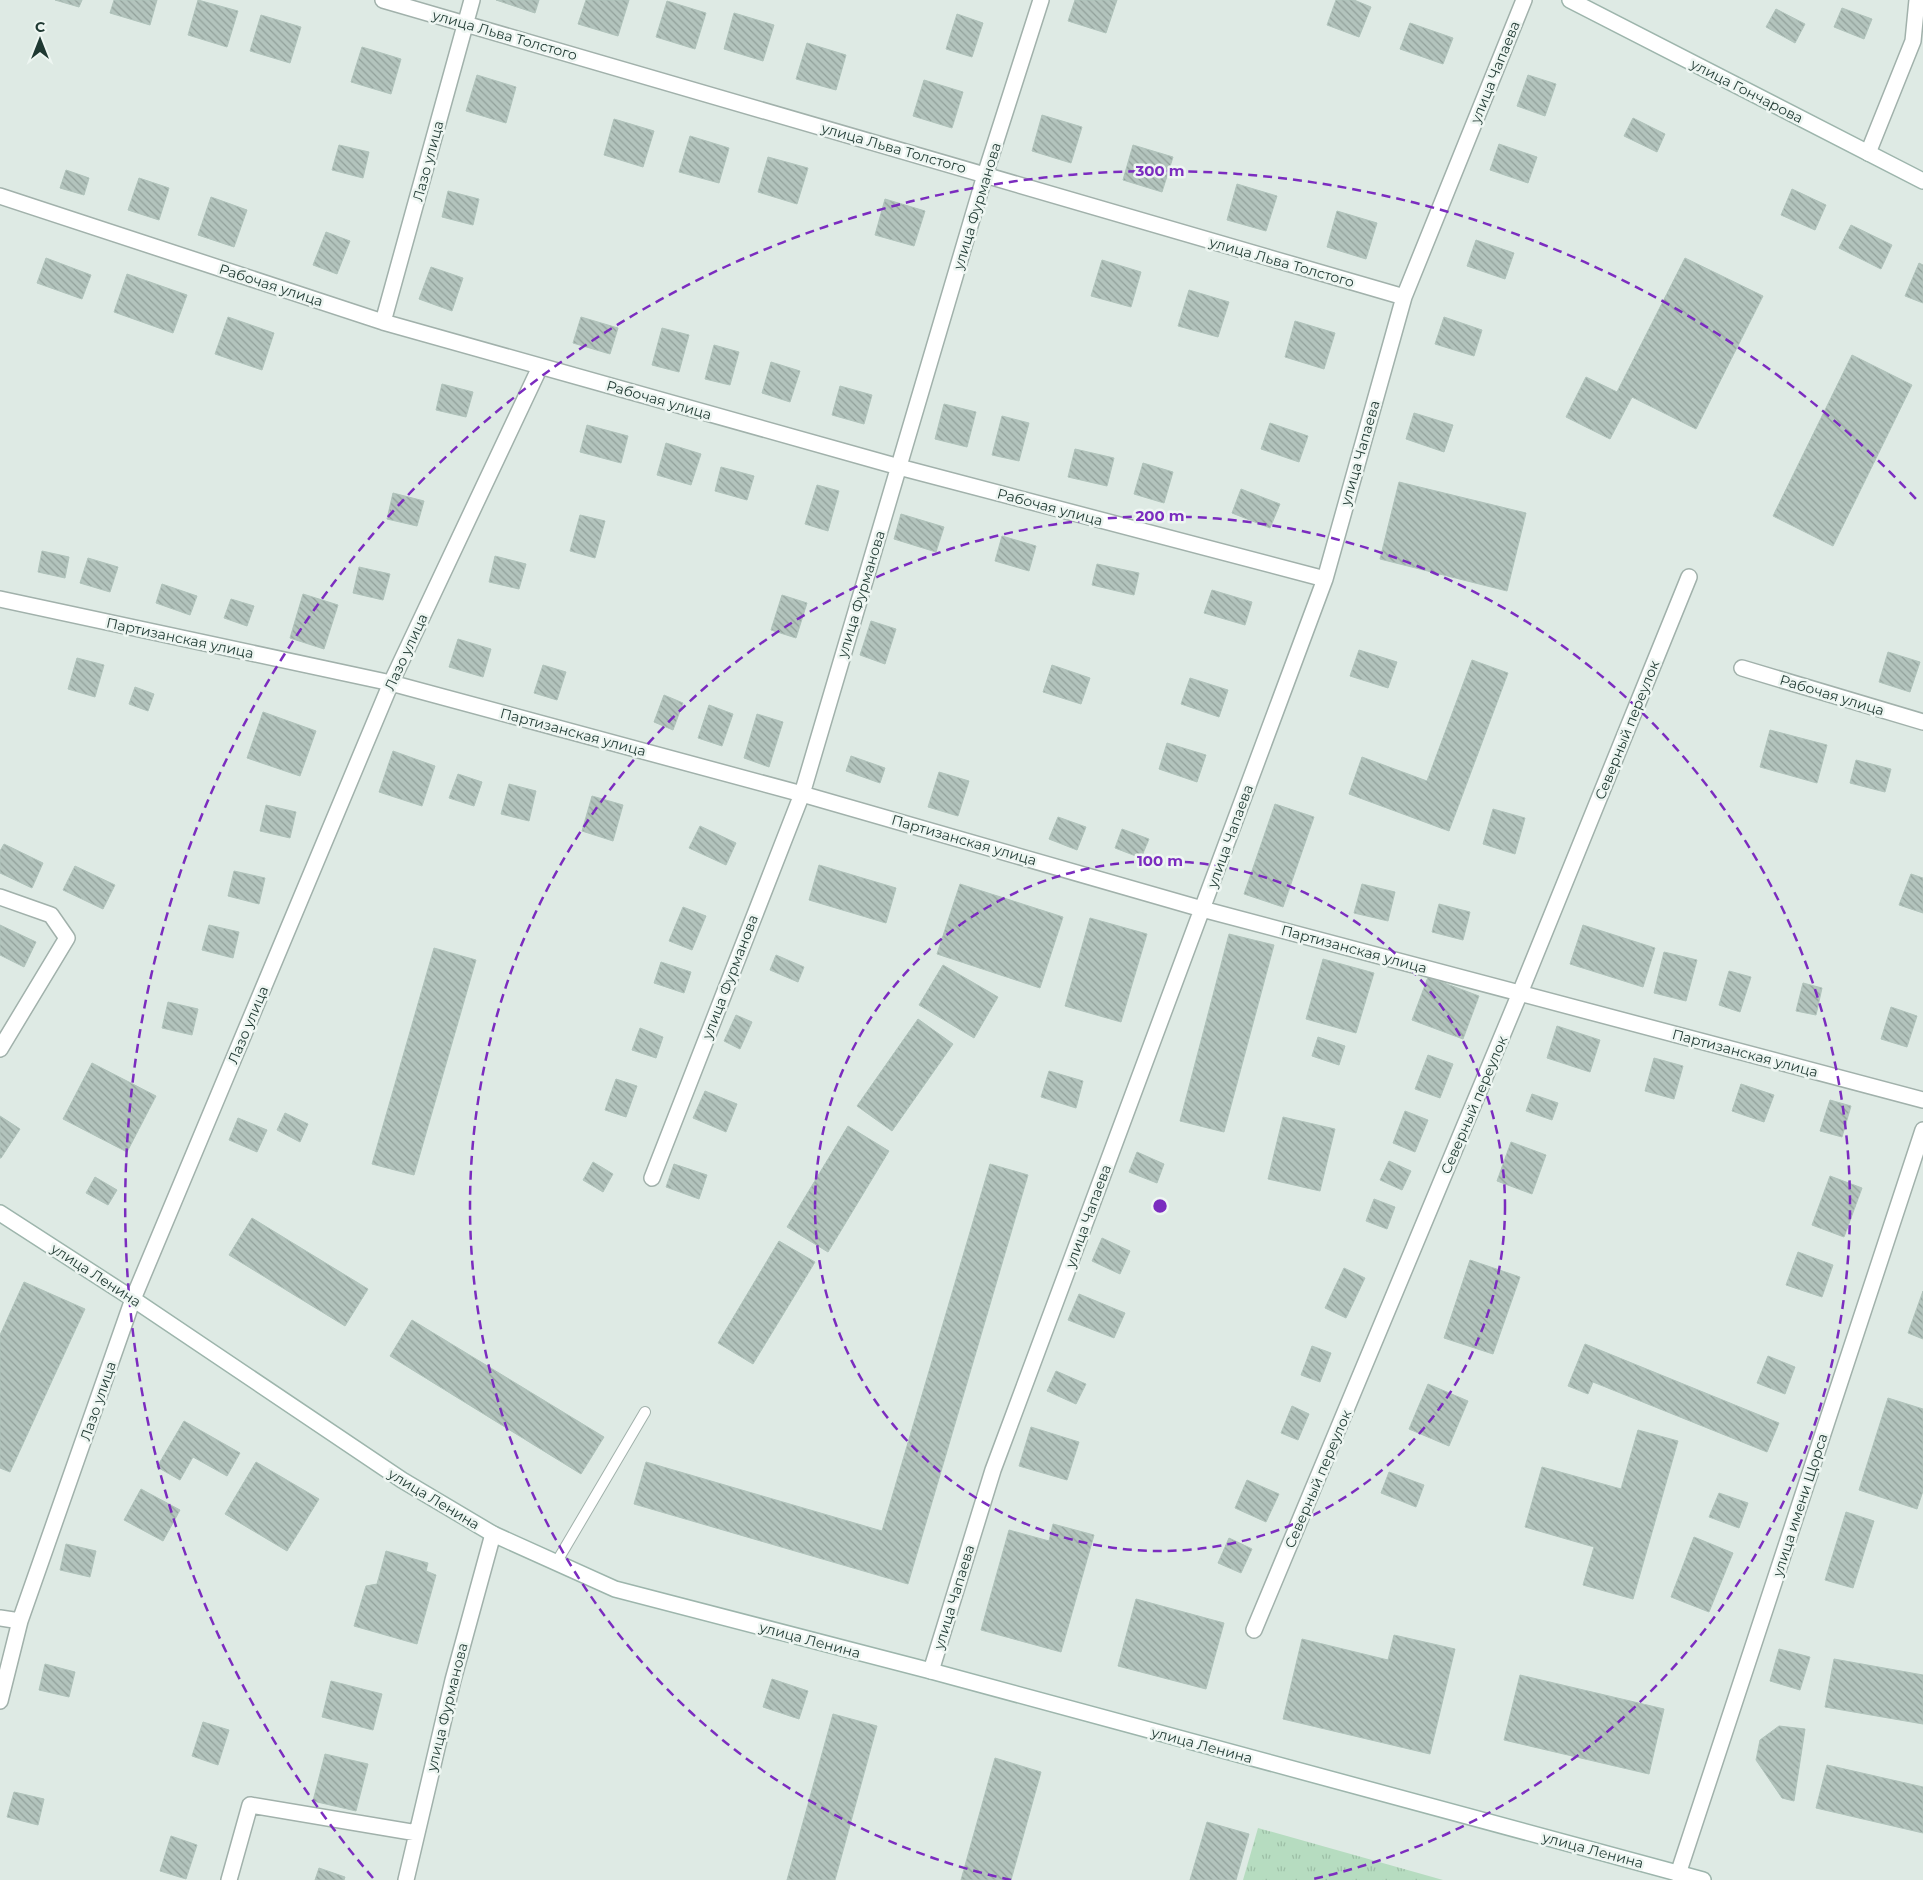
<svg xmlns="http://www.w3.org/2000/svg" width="1923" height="1880" font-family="Montserrat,sans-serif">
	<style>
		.park { fill: url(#park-tufts) }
		.building { fill: url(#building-back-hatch); stroke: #b0c3bb }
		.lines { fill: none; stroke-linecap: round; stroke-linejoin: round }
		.lane-casing { stroke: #a1b1ab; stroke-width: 12 }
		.street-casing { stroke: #a1b1ab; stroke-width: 18 }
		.secondary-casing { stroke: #9db5ac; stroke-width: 18 }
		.lane { stroke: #fff; stroke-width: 10 }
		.street { stroke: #fff; stroke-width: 15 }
		.secondary { stroke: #fff; stroke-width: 15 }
		.ring { fill: none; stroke: #7b2cbf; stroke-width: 2.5; stroke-dasharray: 9 6 }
		.labels { text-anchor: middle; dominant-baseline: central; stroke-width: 5; stroke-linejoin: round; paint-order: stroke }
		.street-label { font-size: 14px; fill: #1f3932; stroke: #eef6f2 }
		.centre { fill: #7b2cbf; stroke: #eef6f2; stroke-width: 2.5 }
		.ring-label { font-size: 15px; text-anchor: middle; font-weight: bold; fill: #7b2cbf; stroke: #eef6f2; stroke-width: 5; stroke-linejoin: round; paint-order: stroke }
	</style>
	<defs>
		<pattern id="park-tufts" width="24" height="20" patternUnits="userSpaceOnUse" patternTransform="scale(1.25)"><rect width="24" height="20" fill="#b6dcc0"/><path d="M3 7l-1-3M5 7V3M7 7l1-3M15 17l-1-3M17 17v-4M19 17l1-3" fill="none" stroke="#9cbea5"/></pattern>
		<pattern id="building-back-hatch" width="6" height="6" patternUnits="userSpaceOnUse" patternTransform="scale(1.25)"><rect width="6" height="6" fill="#b3c4bd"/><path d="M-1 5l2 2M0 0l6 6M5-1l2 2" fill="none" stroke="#91a09a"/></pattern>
	</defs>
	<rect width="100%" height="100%" fill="#deeae4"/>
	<path class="park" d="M 1258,1828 L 1443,1880 L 1243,1880 Z"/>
	<path class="building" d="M 55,0 L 82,0 L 79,7 Z
		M 114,0 L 157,0 L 150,25 L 110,13 Z
		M 198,0 L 238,11 L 227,47 L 188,35 Z
		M 496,0 L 539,0 L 535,13 Z
		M 586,0 L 629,0 L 618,36 L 578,24 Z
		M 1075,0 L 1117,0 L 1106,33 L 1068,21 Z
		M 1336,0 L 1354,0 L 1371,7 L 1359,37 L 1327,25 Z
		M 667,1 L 706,13 L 695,49 L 656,37 Z
		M 1842,8 L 1872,19 L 1864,39 L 1834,27 Z
		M 1776,9 L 1805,24 L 1795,43 L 1766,27 Z
		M 734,13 L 774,25 L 763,61 L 724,49 Z
		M 957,14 L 983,23 L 972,57 L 946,49 Z
		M 261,15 L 301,27 L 290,63 L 250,51 Z
		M 1410,23 L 1453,38 L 1443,64 L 1400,49 Z
		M 807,43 L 846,55 L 836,90 L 796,79 Z
		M 362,47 L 401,59 L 391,94 L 351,82 Z
		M 477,75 L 516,87 L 506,123 L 466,111 Z
		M 1528,75 L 1556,84 L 1545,116 L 1517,106 Z
		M 924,80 L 963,92 L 952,128 L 913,116 Z
		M 1042,115 L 1082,127 L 1071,163 L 1032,151 Z
		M 1633,118 L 1665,134 L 1657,152 L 1624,136 Z
		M 614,119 L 654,131 L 643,167 L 604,155 Z
		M 690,136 L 729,148 L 719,183 L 679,172 Z
		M 1499,144 L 1537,157 L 1528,183 L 1490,170 Z
		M 339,145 L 369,152 L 363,178 L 332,170 Z
		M 1133,145 L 1173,157 L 1162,192 L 1123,180 Z
		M 768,157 L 808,168 L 797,204 L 758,192 Z
		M 66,170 L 89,178 L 84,195 L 60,188 Z
		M 139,178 L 169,188 L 159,220 L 128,210 Z
		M 1237,184 L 1277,196 L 1266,231 L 1227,220 Z
		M 1792,189 L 1826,205 L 1815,230 L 1781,215 Z
		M 448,191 L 479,199 L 473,225 L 442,217 Z
		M 211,197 L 247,210 L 234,247 L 198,235 Z
		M 885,199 L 925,211 L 914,246 L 875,235 Z
		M 1337,211 L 1377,223 L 1366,259 L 1327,247 Z
		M 1851,225 L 1892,245 L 1881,269 L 1839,248 Z
		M 326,232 L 350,241 L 337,274 L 313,265 Z
		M 1476,240 L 1514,253 L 1505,279 L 1467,266 Z
		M 46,258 L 91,275 L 82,299 L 37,283 Z
		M 1685,258 L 1763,296 L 1696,429 L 1632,397 L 1610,439 L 1566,417 L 1586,377 L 1617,392 Z
		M 1102,260 L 1141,272 L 1131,307 L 1091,296 Z
		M 1919,263 L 1923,265 L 1923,303 L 1905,296 Z
		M 431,267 L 463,278 L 452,311 L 419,299 Z
		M 127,274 L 187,295 L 173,333 L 114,312 Z
		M 1189,290 L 1229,302 L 1218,337 L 1178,326 Z
		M 228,317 L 274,333 L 262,370 L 215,354 Z
		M 581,317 L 618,328 L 610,354 L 573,343 Z
		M 1444,317 L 1482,330 L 1474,356 L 1435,344 Z
		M 1295,321 L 1335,333 L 1324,369 L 1285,357 Z
		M 662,328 L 689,335 L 679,372 L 652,365 Z
		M 714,345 L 739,352 L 730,385 L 705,379 Z
		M 1852,355 L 1912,385 L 1833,546 L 1773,516 Z
		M 771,362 L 800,371 L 790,402 L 762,393 Z
		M 442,384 L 473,392 L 466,417 L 436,410 Z
		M 840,386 L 872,395 L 864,424 L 832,415 Z
		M 944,404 L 976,412 L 967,447 L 935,439 Z
		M 1414,413 L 1453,425 L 1444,452 L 1406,439 Z
		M 1002,416 L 1029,423 L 1019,461 L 992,455 Z
		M 1270,423 L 1308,436 L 1299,462 L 1261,449 Z
		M 587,425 L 628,436 L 621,463 L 580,452 Z
		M 666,443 L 701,454 L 691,485 L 657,475 Z
		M 1075,449 L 1114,458 L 1107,486 L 1068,477 Z
		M 1143,463 L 1173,472 L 1164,503 L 1134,494 Z
		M 721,467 L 754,476 L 747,500 L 715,491 Z
		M 1399,482 L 1526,513 L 1507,591 L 1380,559 Z
		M 817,485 L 839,491 L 828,531 L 805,524 Z
		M 1241,489 L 1280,504 L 1270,528 L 1232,513 Z
		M 393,493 L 424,501 L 417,526 L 387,519 Z
		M 901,514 L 944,527 L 936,552 L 894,539 Z
		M 580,515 L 605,521 L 595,558 L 570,551 Z
		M 1002,536 L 1036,546 L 1029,571 L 995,561 Z
		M 42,551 L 69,557 L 65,578 L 38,572 Z
		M 495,556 L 526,564 L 519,589 L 489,582 Z
		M 88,558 L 118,567 L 110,592 L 80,583 Z
		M 1097,564 L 1139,573 L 1134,595 L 1092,585 Z
		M 359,567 L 390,574 L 383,600 L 353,593 Z
		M 162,584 L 197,596 L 190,615 L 156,603 Z
		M 1212,590 L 1252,602 L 1245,625 L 1204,613 Z
		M 303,594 L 338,605 L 324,649 L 290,638 Z
		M 782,595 L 807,603 L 796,638 L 771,630 Z
		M 231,599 L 254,606 L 247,626 L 224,618 Z
		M 871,621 L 896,629 L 885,664 L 860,655 Z
		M 458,639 L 491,649 L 483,677 L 449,667 Z
		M 1359,650 L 1397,662 L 1388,688 L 1350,676 Z
		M 1888,652 L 1920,662 L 1910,692 L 1879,682 Z
		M 77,658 L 104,665 L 95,697 L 68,689 Z
		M 1472,660 L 1508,673 L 1449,831 L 1349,794 L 1362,757 L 1427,781 Z
		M 543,665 L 566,672 L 557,700 L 534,693 Z
		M 1052,665 L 1090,678 L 1081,704 L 1043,692 Z
		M 1190,678 L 1228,690 L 1219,717 L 1181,704 Z
		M 135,687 L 154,694 L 148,711 L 129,704 Z
		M 664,695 L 683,703 L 673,730 L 654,722 Z
		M 709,705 L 733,714 L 722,746 L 698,738 Z
		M 263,712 L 316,731 L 300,776 L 247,758 Z
		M 757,714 L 783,722 L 769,767 L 744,758 Z
		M 1770,730 L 1827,745 L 1817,783 L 1760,767 Z
		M 1167,743 L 1206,755 L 1197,782 L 1159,769 Z
		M 393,751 L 435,766 L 422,806 L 379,792 Z
		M 851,756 L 885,768 L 880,783 L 846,771 Z
		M 1856,760 L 1891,769 L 1885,792 L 1850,783 Z
		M 939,772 L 969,781 L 958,816 L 928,807 Z
		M 458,774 L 482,782 L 474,806 L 449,798 Z
		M 509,784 L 536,791 L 529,821 L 501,814 Z
		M 592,796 L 623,805 L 613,841 L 582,831 Z
		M 1275,804 L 1314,817 L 1283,907 L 1244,894 Z
		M 266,805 L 296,812 L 290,838 L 260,831 Z
		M 1493,809 L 1525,818 L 1515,854 L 1483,844 Z
		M 1058,817 L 1086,827 L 1077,850 L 1049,839 Z
		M 700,826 L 736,843 L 726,865 L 689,848 Z
		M 1122,829 L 1149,839 L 1141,858 L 1115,848 Z
		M 4,844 L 43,863 L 32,888 L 0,873 L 0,851 Z
		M 819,865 L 896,888 L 886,923 L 809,900 Z
		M 75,866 L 115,885 L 103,909 L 63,890 Z
		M 234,871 L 265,878 L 259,904 L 228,896 Z
		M 1911,874 L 1923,878 L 1923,913 L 1899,905 Z
		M 960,884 L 1063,917 L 1040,988 L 937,954 Z
		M 1362,884 L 1395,892 L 1388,921 L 1354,913 Z
		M 1439,904 L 1470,912 L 1463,940 L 1432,932 Z
		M 683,907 L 706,916 L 692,950 L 669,941 Z
		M 1090,918 L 1147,934 L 1121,1022 L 1065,1006 Z
		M 0,925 L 36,942 L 24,967 L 0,955 Z
		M 209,925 L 239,932 L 233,958 L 202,950 Z
		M 1583,925 L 1655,948 L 1643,987 L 1570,964 Z
		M 1229,934 L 1274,945 L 1224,1132 L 1180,1121 Z
		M 434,948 L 476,960 L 414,1175 L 372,1164 Z
		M 1664,952 L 1697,960 L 1686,1001 L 1654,993 Z
		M 776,955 L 804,967 L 798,982 L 770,970 Z
		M 1323,959 L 1374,973 L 1356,1033 L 1306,1019 Z
		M 661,962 L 691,972 L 684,993 L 654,983 Z
		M 943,965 L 998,997 L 974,1038 L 919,1005 Z
		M 1729,971 L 1751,977 L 1740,1012 L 1719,1005 Z
		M 1428,977 L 1479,996 L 1463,1039 L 1412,1020 Z
		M 1803,983 L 1822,988 L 1816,1015 L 1796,1011 Z
		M 168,1002 L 198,1009 L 192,1035 L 162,1028 Z
		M 1891,1007 L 1917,1016 L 1907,1047 L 1881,1039 Z
		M 736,1015 L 752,1022 L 740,1049 L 724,1041 Z
		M 918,1019 L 953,1044 L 892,1131 L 857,1106 Z
		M 1557,1026 L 1600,1040 L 1590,1072 L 1547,1058 Z
		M 640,1028 L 663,1037 L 656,1058 L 632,1050 Z
		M 1318,1037 L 1345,1046 L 1339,1065 L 1312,1056 Z
		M 1428,1055 L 1453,1064 L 1440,1098 L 1415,1089 Z
		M 1654,1058 L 1683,1066 L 1674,1099 L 1645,1091 Z
		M 92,1063 L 156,1096 L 127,1152 L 63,1119 Z
		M 1049,1071 L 1083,1081 L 1076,1108 L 1041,1097 Z
		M 616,1079 L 637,1086 L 626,1117 L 605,1110 Z
		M 1741,1084 L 1774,1095 L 1764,1122 L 1732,1111 Z
		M 705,1091 L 737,1104 L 726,1132 L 693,1118 Z
		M 1532,1094 L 1558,1103 L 1552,1120 L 1526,1111 Z
		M 1830,1100 L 1851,1106 L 1842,1137 L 1820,1131 Z
		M 1405,1111 L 1428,1120 L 1415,1152 L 1393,1143 Z
		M 285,1113 L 308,1124 L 300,1142 L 277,1130 Z
		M 0,1116 L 20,1129 L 1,1158 L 0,1158 Z
		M 1283,1117 L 1335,1129 L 1320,1191 L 1268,1179 Z
		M 238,1118 L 267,1130 L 257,1152 L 229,1140 Z
		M 848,1126 L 889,1151 L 828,1252 L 787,1227 Z
		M 1511,1142 L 1546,1155 L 1532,1194 L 1497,1181 Z
		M 1137,1152 L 1164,1164 L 1157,1183 L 1129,1172 Z
		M 1389,1161 L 1411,1171 L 1402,1190 L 1380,1180 Z
		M 593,1162 L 613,1174 L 603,1192 L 583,1180 Z
		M 674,1164 L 707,1175 L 699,1199 L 666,1187 Z
		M 990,1164 L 1028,1175 L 908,1584 L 634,1504 L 646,1462 L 882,1531 Z
		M 1830,1176 L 1862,1188 L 1844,1237 L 1812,1225 Z
		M 95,1177 L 117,1190 L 108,1205 L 86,1193 Z
		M 1374,1199 L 1395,1207 L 1387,1229 L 1366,1221 Z
		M 252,1218 L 368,1289 L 345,1326 L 229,1255 Z
		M 1102,1238 L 1130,1251 L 1120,1274 L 1092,1261 Z
		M 779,1241 L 815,1262 L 753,1364 L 718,1343 Z
		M 1798,1252 L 1833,1265 L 1822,1297 L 1786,1285 Z
		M 1470,1260 L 1520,1277 L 1493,1354 L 1444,1338 Z
		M 1344,1268 L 1365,1278 L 1346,1318 L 1325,1308 Z
		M 24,1282 L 85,1309 L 10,1472 L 0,1468 L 0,1335 Z
		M 1923,1291 L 1923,1339 L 1908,1333 Z
		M 1079,1294 L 1125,1313 L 1114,1338 L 1068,1320 Z
		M 412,1320 L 604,1437 L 581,1474 L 390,1356 Z
		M 1585,1344 L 1779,1423 L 1767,1452 L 1593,1382 L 1588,1394 L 1568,1386 Z
		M 1312,1346 L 1331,1353 L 1320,1382 L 1301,1375 Z
		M 1768,1356 L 1795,1367 L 1785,1394 L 1757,1383 Z
		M 1056,1371 L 1086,1384 L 1076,1404 L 1047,1391 Z
		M 1428,1384 L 1468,1401 L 1449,1446 L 1409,1429 Z
		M 1888,1398 L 1923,1409 L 1923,1491 L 1917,1509 L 1859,1490 Z
		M 1292,1406 L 1309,1414 L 1298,1440 L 1281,1433 Z
		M 184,1421 L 240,1453 L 227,1476 L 193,1457 L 180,1480 L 157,1467 Z
		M 1031,1427 L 1079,1442 L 1067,1480 L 1019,1466 Z
		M 1638,1430 L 1678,1441 L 1633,1599 L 1583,1585 L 1594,1547 L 1525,1527 L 1542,1467 L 1621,1489 Z
		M 256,1462 L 319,1499 L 287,1551 L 225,1514 Z
		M 1389,1472 L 1424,1485 L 1416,1507 L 1381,1493 Z
		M 1247,1480 L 1279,1494 L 1266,1522 L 1235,1508 Z
		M 141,1489 L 180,1510 L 163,1541 L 124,1520 Z
		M 1719,1493 L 1748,1503 L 1739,1528 L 1709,1517 Z
		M 1846,1512 L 1874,1521 L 1853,1588 L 1825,1580 Z
		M 1053,1524 L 1094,1535 L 1061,1652 L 981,1630 L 1009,1530 L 1049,1541 Z
		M 1694,1537 L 1733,1553 L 1709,1612 L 1671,1597 Z
		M 1229,1538 L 1252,1549 L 1241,1573 L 1218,1563 Z
		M 66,1544 L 96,1551 L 90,1577 L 60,1570 Z
		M 386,1551 L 428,1563 L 426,1571 L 436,1575 L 417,1644 L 354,1626 L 366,1586 L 377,1584 Z
		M 1136,1599 L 1224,1623 L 1206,1689 L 1118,1666 Z
		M 1394,1635 L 1455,1649 L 1430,1754 L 1283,1719 L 1302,1639 L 1388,1660 Z
		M 1779,1649 L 1810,1657 L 1800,1690 L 1770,1681 Z
		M 1834,1659 L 1923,1675 L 1923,1724 L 1825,1707 Z
		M 45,1664 L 75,1672 L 69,1697 L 39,1690 Z
		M 1520,1675 L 1664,1709 L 1649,1774 L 1504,1740 Z
		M 772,1679 L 808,1691 L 799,1719 L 763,1707 Z
		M 331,1681 L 382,1694 L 373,1730 L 322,1717 Z
		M 833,1714 L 877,1726 L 835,1880 L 787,1880 Z
		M 203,1722 L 229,1730 L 218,1765 L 192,1756 Z
		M 1779,1726 L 1805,1729 L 1794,1801 L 1782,1798 L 1756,1760 L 1760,1740 Z
		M 325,1754 L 368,1764 L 356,1811 L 313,1801 Z
		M 995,1758 L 1041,1772 L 1011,1880 L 961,1880 Z
		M 1827,1765 L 1923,1787 L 1923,1833 L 1816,1808 Z
		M 14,1792 L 44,1799 L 38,1825 L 7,1817 Z
		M 1207,1822 L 1249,1834 L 1236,1880 L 1190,1880 Z
		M 171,1836 L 197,1845 L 186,1879 L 160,1871 Z
		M 319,1868 L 345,1877 L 344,1880 L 315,1880 Z"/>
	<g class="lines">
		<g class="lane-casing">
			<path id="lane" d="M 556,1563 L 645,1412"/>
		</g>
		<g class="street-casing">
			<path id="street" d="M 383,0 L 1404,297
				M 1868,153 L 1913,41 L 1917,0
				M 0,196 L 383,322 L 899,467 L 1325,579
				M 383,322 L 472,0
				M 0,599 L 391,683 L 802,794 L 1202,909 L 1923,1100
				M 1742,668 L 1923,722
				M 0,897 L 51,915 L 67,938 L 0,1049
				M 652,1178 L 802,794 L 985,175 L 1041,0
				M 0,1618 L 20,1621
				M 1254,1630 L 1520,993 L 1689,577
				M 931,1671 L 993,1470 L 1325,579 L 1404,297 L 1524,0
				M 0,1701 L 20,1621 L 133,1299 L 391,683 L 540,367
				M 1678,1874 L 1923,1130
				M 229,1880 L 250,1805 L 417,1833
				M 406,1880 L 453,1680 L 493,1534"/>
		</g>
		<g class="secondary-casing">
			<path id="secondary" d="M 1570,0 L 1923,181
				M 0,1213 L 133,1299 L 402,1480 L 493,1534 L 615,1589 L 931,1671 L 1703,1880"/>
		</g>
		<use href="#lane" class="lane"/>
		<use href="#street" class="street"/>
		<use href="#secondary" class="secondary"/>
	</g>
	<g class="ring">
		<circle cx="1160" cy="1206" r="345"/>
		<path d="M1011 1880A690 690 0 1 1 1309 1880"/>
		<path d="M373 1878A1035 1035 0 0 1 1917 500"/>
	</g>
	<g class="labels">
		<g class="street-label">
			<text transform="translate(505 35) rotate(16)">улица Льва Толстого</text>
			<text transform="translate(1495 72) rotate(-68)">улица Чапаева</text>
			<text transform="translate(1747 91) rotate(27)">улица Гончарова</text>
			<text transform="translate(894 148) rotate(16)">улица Льва Толстого</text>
			<text transform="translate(428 161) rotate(-75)">Лазо улица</text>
			<text transform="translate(977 206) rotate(-73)">улица Фурманова</text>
			<text transform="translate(1282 262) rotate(16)">улица Льва Толстого</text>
			<text transform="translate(271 285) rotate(18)">Рабочая улица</text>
			<text transform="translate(659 400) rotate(16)">Рабочая улица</text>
			<text transform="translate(1360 453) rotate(-74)">улица Чапаева</text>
			<text transform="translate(1050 507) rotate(15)">Рабочая улица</text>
			<text transform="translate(861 594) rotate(-73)">улица Фурманова</text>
			<text transform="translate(180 638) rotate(12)">Партизанская улица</text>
			<text transform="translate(406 652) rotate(-65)">Лазо улица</text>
			<text transform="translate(1832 695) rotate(17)">Рабочая улица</text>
			<text transform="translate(1627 730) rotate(-68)">Северный переулок</text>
			<text transform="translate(573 732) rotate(15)">Партизанская улица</text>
			<text transform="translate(1230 836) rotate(-70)">улица Чапаева</text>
			<text transform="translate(964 840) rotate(16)">Партизанская улица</text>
			<text transform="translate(1354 949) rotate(15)">Партизанская улица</text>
			<text transform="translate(730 977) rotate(-69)">улица Фурманова</text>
			<text transform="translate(248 1025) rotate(-67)">Лазо улица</text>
			<text transform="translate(1745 1053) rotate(15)">Партизанская улица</text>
			<text transform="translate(1474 1105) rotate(-67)">Северный переулок</text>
			<text transform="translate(1088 1216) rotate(-70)">улица Чапаева</text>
			<text transform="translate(96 1275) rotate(33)">улица Ленина</text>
			<text transform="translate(98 1401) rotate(-71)">Лазо улица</text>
			<text transform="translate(1318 1479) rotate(-67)">Северный переулок</text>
			<text transform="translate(434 1499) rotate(31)">улица Ленина</text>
			<text transform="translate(1800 1505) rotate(-72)">улица имени Щорса</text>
			<text transform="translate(954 1597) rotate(-73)">улица Чапаева</text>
			<text transform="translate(810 1640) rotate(15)">улица Ленина</text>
			<text transform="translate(447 1707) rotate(-76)">улица Фурманова</text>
			<text transform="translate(1202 1745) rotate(15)">улица Ленина</text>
			<text transform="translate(1593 1850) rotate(15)">улица Ленина</text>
		</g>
	</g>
	<circle cx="1160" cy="1206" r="8" class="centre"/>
	<g class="ring-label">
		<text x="1160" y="176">300 m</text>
		<text x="1160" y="521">200 m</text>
		<text x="1160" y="866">100 m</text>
	</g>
	<g transform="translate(40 40)" stroke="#eef6f2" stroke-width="4" paint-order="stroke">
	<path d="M0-4L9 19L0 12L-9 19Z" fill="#1f3932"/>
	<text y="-8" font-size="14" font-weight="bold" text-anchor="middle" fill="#1f3932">С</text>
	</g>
</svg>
